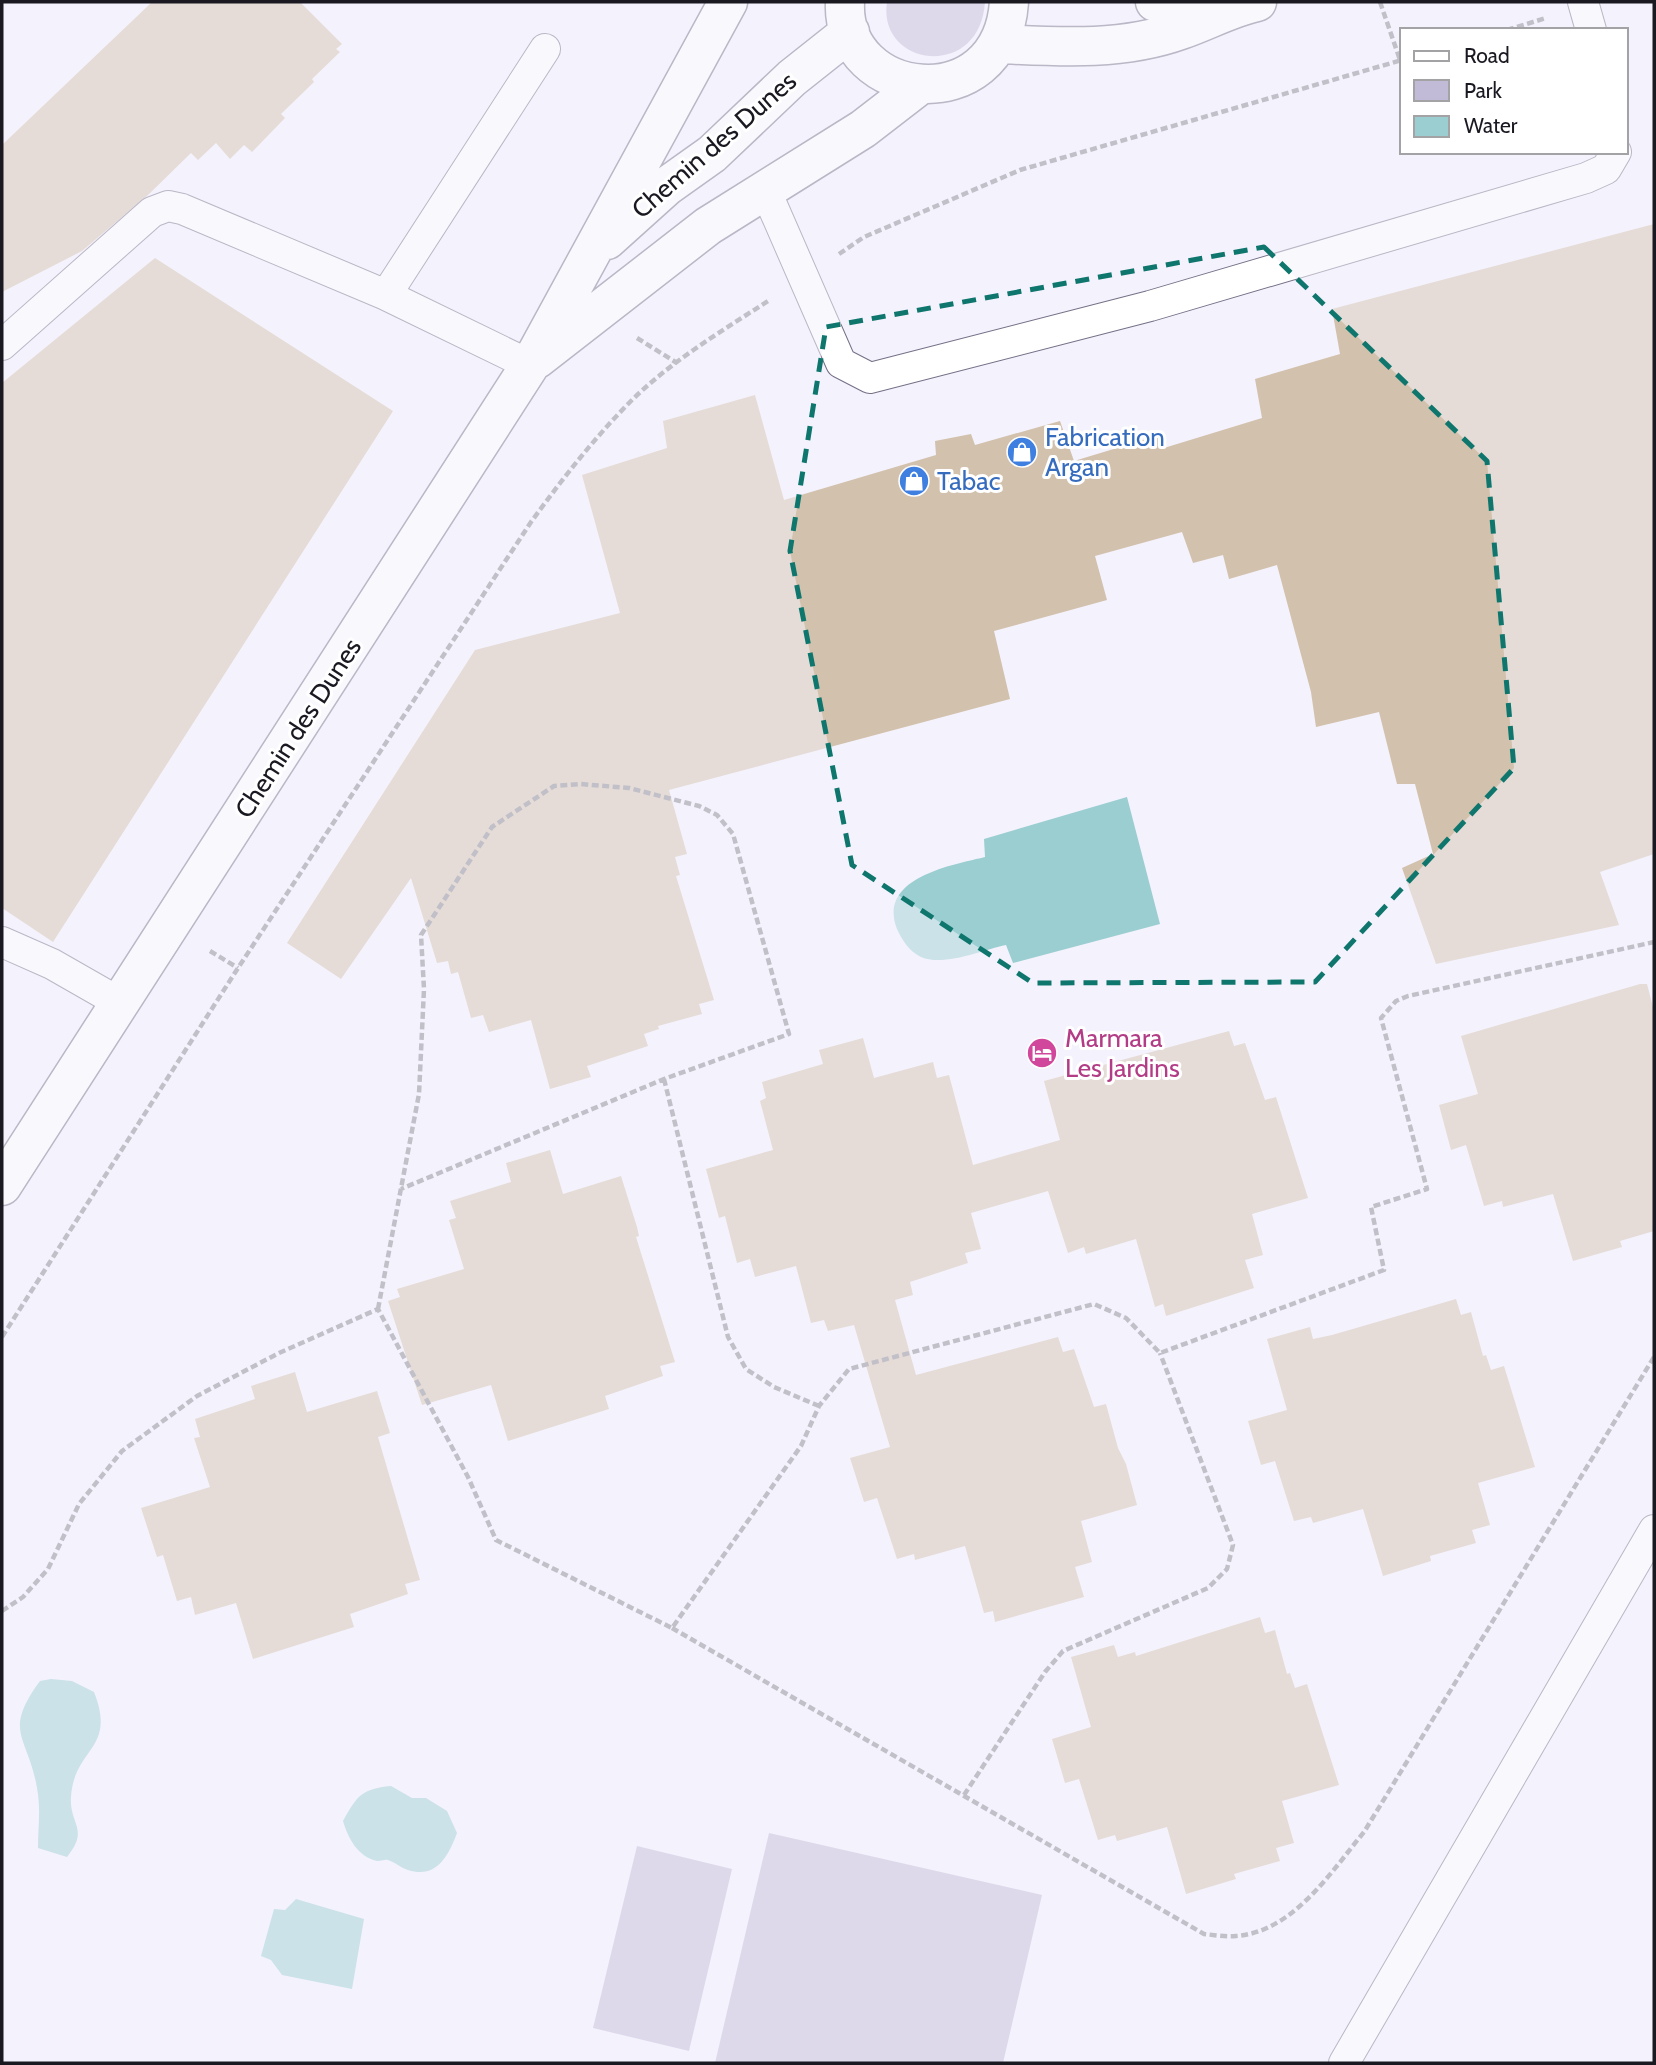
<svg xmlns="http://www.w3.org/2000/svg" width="1656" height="2065" font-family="Cabin,sans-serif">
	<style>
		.green { fill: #c2bbd8 }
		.water { fill: #9aced1 }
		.building { fill: #d2c1ac }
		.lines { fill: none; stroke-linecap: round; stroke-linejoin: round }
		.service-casing { stroke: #756f86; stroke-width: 32 }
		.tertiary-casing { stroke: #756f86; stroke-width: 41 }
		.path { stroke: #84828b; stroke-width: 4.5; stroke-dasharray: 7 3.5; stroke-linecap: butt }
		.service { stroke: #fff; stroke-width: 30 }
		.tertiary { stroke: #fff; stroke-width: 38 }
		.marked { fill: none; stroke: #0f766e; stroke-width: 5; stroke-dasharray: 14 9; stroke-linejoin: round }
		.labels { text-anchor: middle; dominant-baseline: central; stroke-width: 6; stroke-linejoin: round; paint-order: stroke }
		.street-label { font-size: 26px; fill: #1a1820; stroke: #fff }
		.shop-label { font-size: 26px; fill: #366cbe; stroke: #fff; text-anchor: start }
		.hotel-label { font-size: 26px; fill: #b23c85; stroke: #fff; text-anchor: start }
	</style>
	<rect width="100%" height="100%" fill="#f4f2fc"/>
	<path class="green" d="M 887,2 L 985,2 C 980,81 877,67 887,2 Z
		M 769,1833 L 1042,1895 L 1003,2063 L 715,2063 Z
		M 637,1846 L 732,1869 L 689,2051 L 593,2028 Z"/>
	<path class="water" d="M 1127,797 L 1160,924 L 1013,963 L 1006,945 C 982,950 944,967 921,957 C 909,951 902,940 897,929 C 877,878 952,865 985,857 L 984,839 Z
		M 51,1679 L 72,1681 L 94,1692 C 117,1750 74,1747 71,1797 C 69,1824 90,1829 67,1857 L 38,1848 C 38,1827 41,1809 37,1788 C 28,1735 2,1733 40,1681 Z
		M 391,1786 L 412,1798 L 426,1798 L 447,1811 L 457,1833 C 448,1857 436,1879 408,1870 C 401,1868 395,1862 388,1860 C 385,1859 381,1861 377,1861 C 358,1857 348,1838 343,1821 C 357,1796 361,1789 391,1786 Z
		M 296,1899 L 364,1919 L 352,1989 L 282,1975 L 271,1960 L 261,1956 L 274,1909 L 285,1910 Z"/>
	<path class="building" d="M 152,2 L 300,2 L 342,44 L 336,49 L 340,52 L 312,79 L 314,82 L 281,114 L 285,118 L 252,152 L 244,145 L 230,159 L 216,143 L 198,160 L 191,153 L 148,195 L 82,251 L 2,292 L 2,145 Z
		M 1654,224 L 1654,854 L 1600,872 L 1619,925 L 1436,964 L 1402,868 L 1433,854 L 1415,784 L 1397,784 L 1379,712 L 1316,727 L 1311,692 L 1277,565 L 1229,579 L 1223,555 L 1193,563 L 1182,532 L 1095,556 L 1107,600 L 994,631 L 1010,699 L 669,790 L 687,854 L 675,857 L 680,875 L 676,876 L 714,1000 L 699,1004 L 702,1014 L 658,1026 L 659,1029 L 644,1034 L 648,1046 L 587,1066 L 591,1077 L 550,1089 L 531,1020 L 489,1032 L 483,1015 L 471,1018 L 458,972 L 451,974 L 448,961 L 437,963 L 411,878 L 341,979 L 287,943 L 475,650 L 620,613 L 582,475 L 667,448 L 663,421 L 755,395 L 784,500 L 936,455 L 935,441 L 971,434 L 975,445 L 1060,421 L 1074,461 L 1160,435 L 1164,448 L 1262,418 L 1255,379 L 1340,354 L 1332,309 Z
		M 155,258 L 393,411 L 53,942 L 2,908 L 2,383 Z
		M 1640,984 L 1647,984 L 1654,1011 L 1654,1231 L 1620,1241 L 1622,1247 L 1573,1261 L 1553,1194 L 1503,1207 L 1502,1201 L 1484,1206 L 1466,1145 L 1451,1150 L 1439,1105 L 1478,1094 L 1461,1036 Z
		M 1229,1031 L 1234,1046 L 1245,1043 L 1265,1100 L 1276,1097 L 1308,1198 L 1252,1214 L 1263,1255 L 1245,1260 L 1254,1288 L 1166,1316 L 1163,1304 L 1155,1307 L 1136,1239 L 1086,1254 L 1084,1247 L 1068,1253 L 1048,1191 L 971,1213 L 981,1249 L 965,1253 L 968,1263 L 910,1282 L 913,1295 L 895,1300 L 916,1375 L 1058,1337 L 1063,1352 L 1074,1349 L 1094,1407 L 1106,1404 L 1118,1448 L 1126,1464 L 1137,1505 L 1081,1521 L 1092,1562 L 1075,1567 L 1084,1597 L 995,1622 L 993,1611 L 984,1613 L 965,1546 L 915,1560 L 914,1554 L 897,1559 L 877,1498 L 864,1502 L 850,1458 L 890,1447 L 854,1325 L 828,1331 L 824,1320 L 811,1323 L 796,1266 L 755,1277 L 750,1259 L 737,1263 L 725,1216 L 719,1218 L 706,1169 L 773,1150 L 760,1101 L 766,1098 L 762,1082 L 823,1064 L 819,1050 L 863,1038 L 874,1078 L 933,1062 L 937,1078 L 949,1075 L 973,1165 L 1060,1140 L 1044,1081 Z
		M 550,1150 L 563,1194 L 621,1176 L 637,1227 L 639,1236 L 636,1237 L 675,1362 L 660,1366 L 663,1376 L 605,1396 L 609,1409 L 508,1441 L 491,1385 L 422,1405 L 388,1301 L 400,1297 L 397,1289 L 464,1269 L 449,1220 L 456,1218 L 450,1201 L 511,1182 L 506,1163 Z
		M 1456,1299 L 1461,1315 L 1471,1312 L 1483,1356 L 1486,1355 L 1491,1370 L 1504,1366 L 1535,1467 L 1478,1483 L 1490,1525 L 1472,1530 L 1476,1543 L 1430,1556 L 1431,1561 L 1383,1576 L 1363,1509 L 1313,1523 L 1311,1517 L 1294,1521 L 1275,1461 L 1261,1465 L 1248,1421 L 1287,1410 L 1267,1339 L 1310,1327 L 1313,1339 L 1332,1335 Z
		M 295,1372 L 307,1412 L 377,1391 L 390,1433 L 378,1437 L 420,1580 L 405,1584 L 408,1594 L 350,1614 L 354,1627 L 253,1659 L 236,1603 L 195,1615 L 191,1597 L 177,1601 L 163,1555 L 157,1557 L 141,1508 L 210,1487 L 194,1438 L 200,1437 L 195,1419 L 255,1399 L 251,1386 Z
		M 1260,1617 L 1265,1633 L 1275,1630 L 1287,1674 L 1290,1673 L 1295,1688 L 1307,1684 L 1339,1785 L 1282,1801 L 1294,1843 L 1276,1848 L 1280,1861 L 1234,1874 L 1236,1879 L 1186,1894 L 1167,1827 L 1117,1841 L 1115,1835 L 1098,1840 L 1079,1779 L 1065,1783 L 1052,1739 L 1091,1727 L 1071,1657 L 1114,1645 L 1118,1657 L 1135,1652 L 1136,1656 Z"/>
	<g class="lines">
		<g class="service-casing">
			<path id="service" d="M 1583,2 L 1591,30
				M 765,189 L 841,363 L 870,378 L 1150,306 L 1586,178 L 1606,169 L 1616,152
				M 386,295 L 545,49
				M 2,345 L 152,212 L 168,206 L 182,209 L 386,295 L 530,365
				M 2,942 L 52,964 L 122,1004
				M 1344,2063 L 1654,1530"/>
		</g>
		<g class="tertiary-casing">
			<path id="tertiary" d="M 845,2 C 840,101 1001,121 1009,2
				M 1155,2 L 1228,7
				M 999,44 C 1060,47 1123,51 1181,30 C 1207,21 1230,8 1257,2
				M 607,240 L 667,186 L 712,154 L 792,78 L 850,32
				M 537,359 L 708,226 L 863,129 L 920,85
				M 2,1186 L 530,365 L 728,2"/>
		</g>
		<path class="path" d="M 1380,2 L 1400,60
			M 1507,30 L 1546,18
			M 839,254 L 864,237 L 1020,170 L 1402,60
			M 637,338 L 677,363
			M 210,951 L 238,968
			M 664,1079 L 728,1337 L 746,1369 L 774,1387 L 819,1406
			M 378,1309 L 419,1094 L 424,989 L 421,935 L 492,827 L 554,786 L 580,784 L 629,788 L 699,806 L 717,815 L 733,834 L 789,1034 L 664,1079 L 401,1189
			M 2,1337 L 238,968 L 531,522 C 563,478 595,437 633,399 C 673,360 722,331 768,301
			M 2,1611 L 23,1597 L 48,1569 L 79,1504 L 122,1451 L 197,1396 L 279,1353 L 378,1309 L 468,1477 L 496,1540 L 672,1628 L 801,1446 L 819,1406 L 849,1369 L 1094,1304 L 1126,1318 L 1160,1353 L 1384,1270 L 1371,1207 L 1427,1189 L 1381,1018 L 1396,1001 L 1408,996 L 1654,942
			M 672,1628 L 1204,1934 C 1214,1935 1226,1937 1236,1936 C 1293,1932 1331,1872 1364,1832 L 1654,1357
			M 964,1795 L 1045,1672 L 1063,1651 L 1208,1588 L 1227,1569 L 1233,1545 L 1160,1353"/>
		<use href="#service" class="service"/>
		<use href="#tertiary" class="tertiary"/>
	</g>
	<path d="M0 0H1656V2065H0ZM 1264,247 L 1487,461 L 1514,768 L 1315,982 L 1033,983 L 852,865 L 790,551 L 826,327 Z" fill="#f4f2fc" fill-opacity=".55" fill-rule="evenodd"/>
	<path class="marked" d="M 1264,247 L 1487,461 L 1514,768 L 1315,982 L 1033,983 L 852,865 L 790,551 L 826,327 Z"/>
	<defs>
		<g id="shop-disc" transform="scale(1.575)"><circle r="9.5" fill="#3f7fe0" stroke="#fff"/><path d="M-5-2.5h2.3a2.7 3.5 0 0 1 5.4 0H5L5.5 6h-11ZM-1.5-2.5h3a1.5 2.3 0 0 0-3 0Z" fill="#fff"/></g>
		<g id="hotel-disc" transform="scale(1.575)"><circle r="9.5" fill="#d1479c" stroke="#fff"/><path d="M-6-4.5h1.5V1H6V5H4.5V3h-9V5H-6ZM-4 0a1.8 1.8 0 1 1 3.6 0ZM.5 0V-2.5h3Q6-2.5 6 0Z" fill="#fff"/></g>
	</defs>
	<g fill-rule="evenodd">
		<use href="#shop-disc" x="1022" y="452"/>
		<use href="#shop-disc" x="914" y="481"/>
		<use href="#hotel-disc" x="1042" y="1053"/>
	</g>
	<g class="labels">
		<g class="street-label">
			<text transform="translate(714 145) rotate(-41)">Chemin des Dunes</text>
			<text transform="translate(298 728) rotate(-57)">Chemin des Dunes</text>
		</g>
		<g class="shop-label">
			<text x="1045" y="437">Fabrication<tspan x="1045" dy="30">Argan</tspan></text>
			<text x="937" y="481">Tabac</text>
		</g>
		<g class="hotel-label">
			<text x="1065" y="1038">Marmara<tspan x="1065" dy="30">Les Jardins</tspan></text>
		</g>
	</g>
	<rect width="1656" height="2065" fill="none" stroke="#1a1820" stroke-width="7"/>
	<rect x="1400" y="28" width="228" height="126" fill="#ffffff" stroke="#a3a3a6" stroke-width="2"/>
	<rect x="1414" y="51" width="35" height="10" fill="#ffffff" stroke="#a3a3a6" stroke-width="2"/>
	<text x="1464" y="63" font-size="21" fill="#1a1820">Road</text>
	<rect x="1414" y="80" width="35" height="21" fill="#c2bbd8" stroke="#a3a3a6" stroke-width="2"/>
	<text x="1464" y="98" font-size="21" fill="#1a1820">Park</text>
	<rect x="1414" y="116" width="35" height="21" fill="#9aced1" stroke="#a3a3a6" stroke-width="2"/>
	<text x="1464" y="133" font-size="21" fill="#1a1820">Water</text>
</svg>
